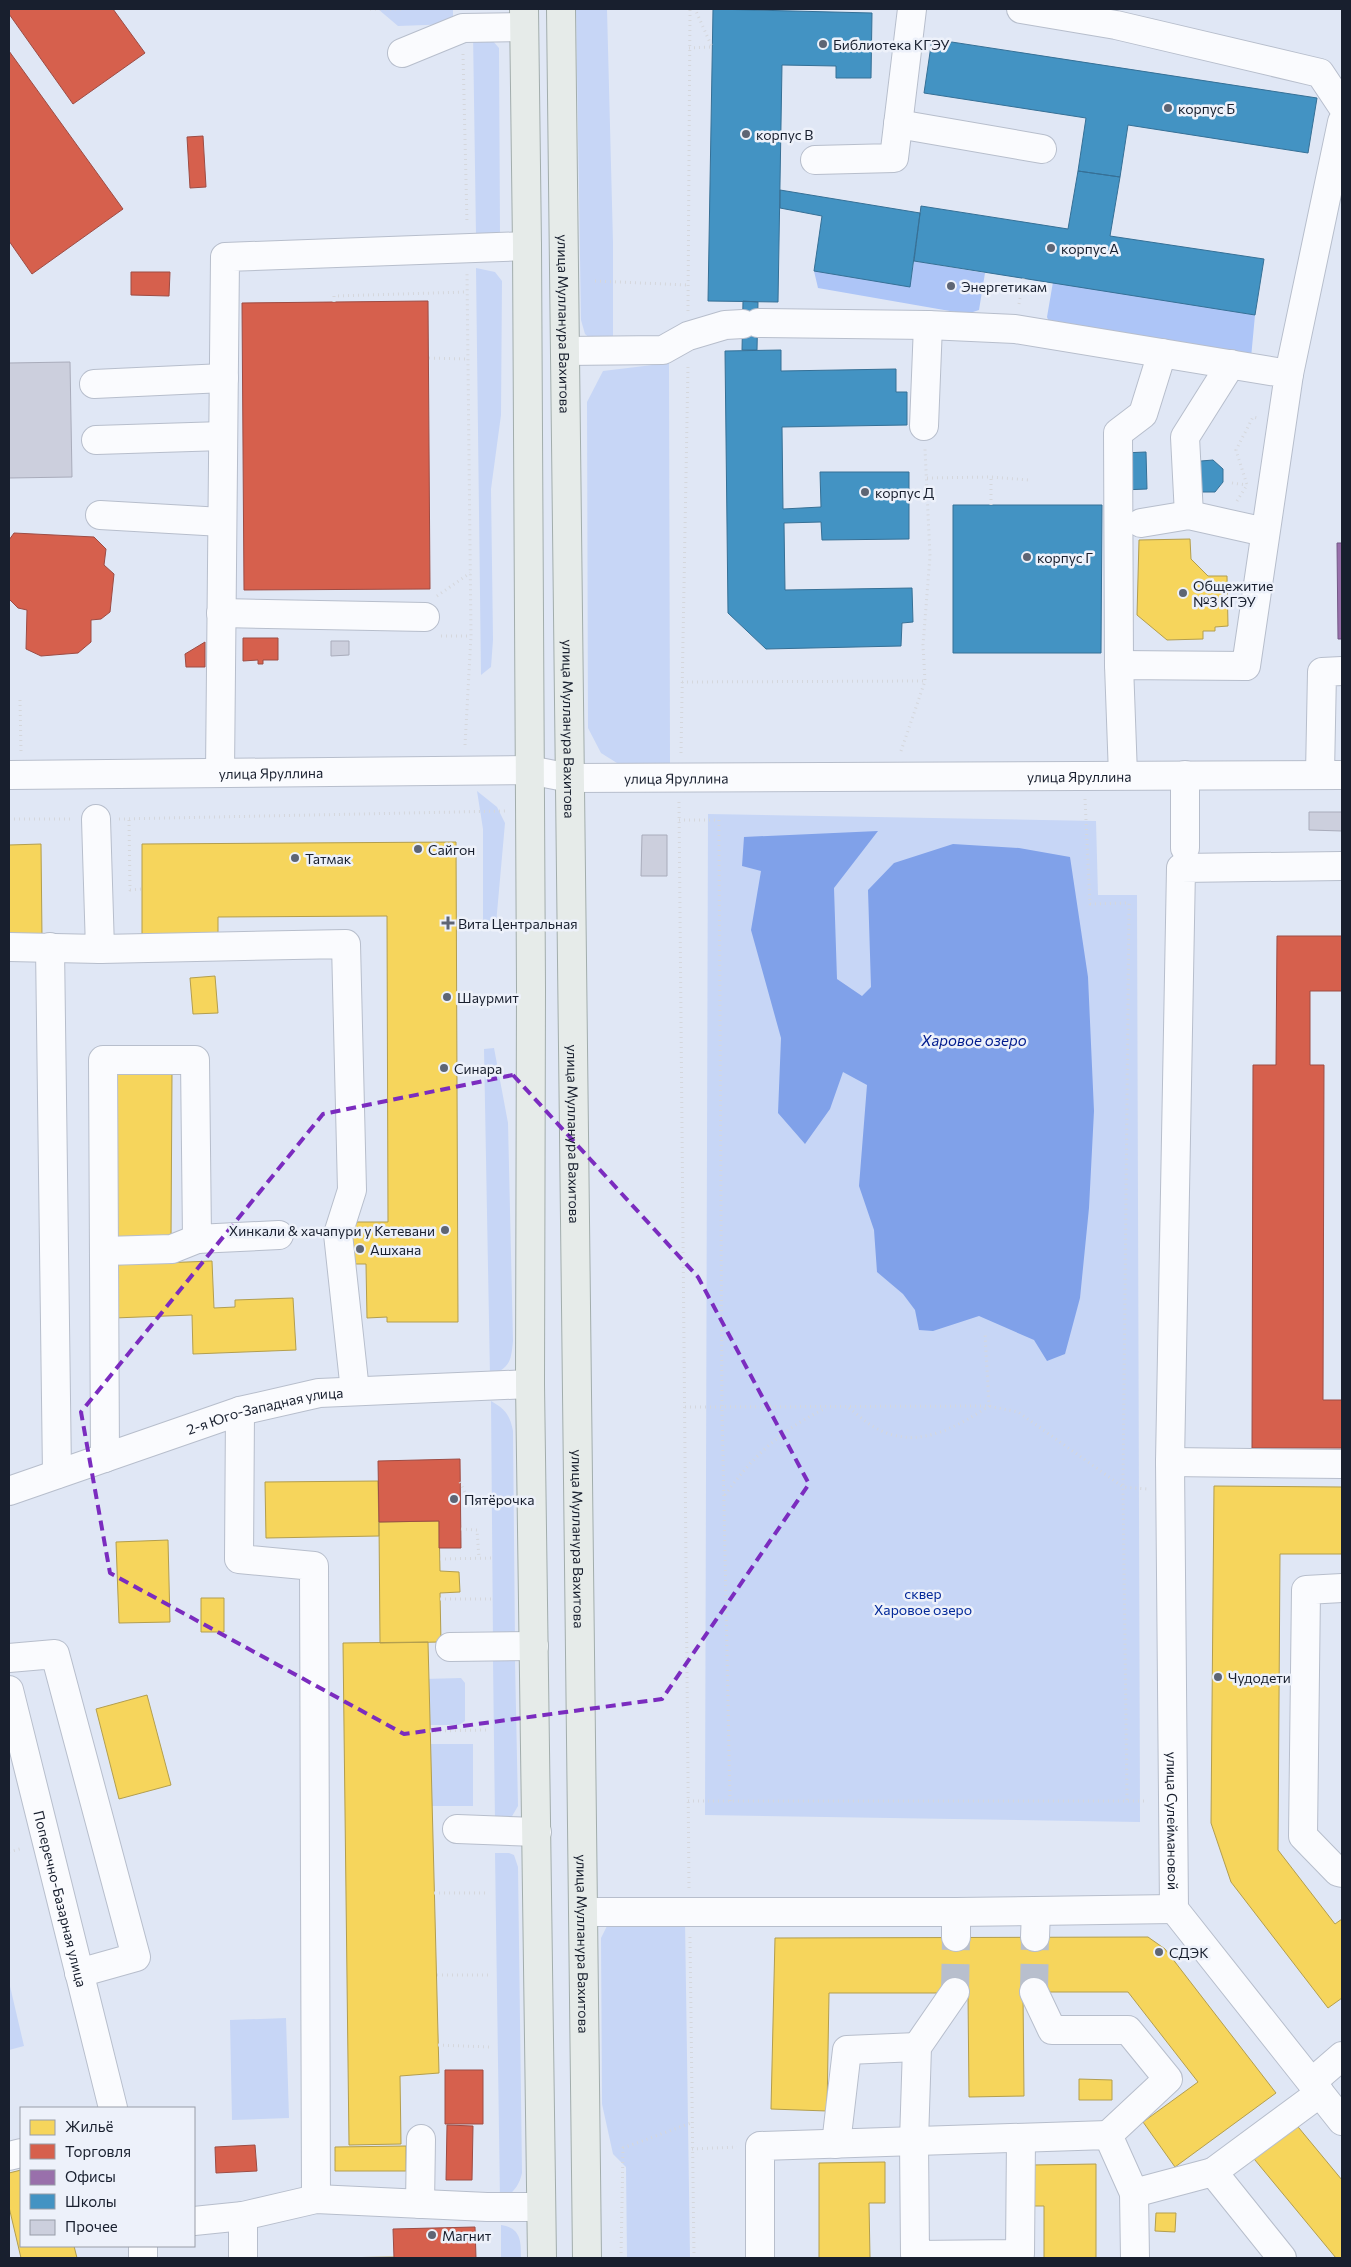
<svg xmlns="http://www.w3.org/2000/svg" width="1351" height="2267" font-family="Commissioner,sans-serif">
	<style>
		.green { fill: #c7d6f6 }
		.forest { fill: #adc5f7 }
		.water { fill: #80a1e9 }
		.homes { fill: #f6d55c; stroke: #b39e4e }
		.shops { fill: #d6604d; stroke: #9d4c44 }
		.offices { fill: #9970ab; stroke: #725886 }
		.schools { fill: #4393c3; stroke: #367096 }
		.building { fill: #cccfdd; stroke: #a9acbb }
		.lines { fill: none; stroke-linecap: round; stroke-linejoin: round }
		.minor-tunnel { stroke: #b8bfcd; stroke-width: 28; stroke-dasharray: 28 14; stroke-linecap: butt }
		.minor-casing { stroke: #b7becc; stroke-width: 30 }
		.major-casing { stroke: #a2adac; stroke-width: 30 }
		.path { stroke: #d5d7dc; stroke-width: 3; stroke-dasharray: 1 4; stroke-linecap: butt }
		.minor { stroke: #fafbfe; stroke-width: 28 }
		.major { stroke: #e6ebe9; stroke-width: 28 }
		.marked { fill: none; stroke: #7b2cbf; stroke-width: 4; stroke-dasharray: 10 6; stroke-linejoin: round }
		.poi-dot { fill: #5e6574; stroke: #edf1fa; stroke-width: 2 }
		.labels { text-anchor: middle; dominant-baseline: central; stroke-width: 5; stroke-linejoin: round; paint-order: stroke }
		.poi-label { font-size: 14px; fill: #181f2e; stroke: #edf1fa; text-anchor: start }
		.street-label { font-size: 14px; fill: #181f2e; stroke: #edf1fa }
		.park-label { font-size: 14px; fill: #032999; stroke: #edf1fa }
		.water-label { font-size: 15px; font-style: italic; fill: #001b8d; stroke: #edf1fa }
	</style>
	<rect width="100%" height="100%" fill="#e0e7f5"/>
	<path class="green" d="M 378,9 L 453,9 L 453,24 L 398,26 Z
		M 576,9 L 607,9 L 613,243 L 613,340 L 592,340 L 585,334 L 581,320 Z
		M 473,32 L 492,40 L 499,48 L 500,235 L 476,235 Z
		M 476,268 L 495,272 L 502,281 L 501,415 L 491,489 L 493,640 L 491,667 L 481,675 Z
		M 669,363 L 670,763 L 617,763 L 601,753 L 588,728 L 587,402 L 603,371 Z
		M 477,791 L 497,807 L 505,823 L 496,924 L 483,923 L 483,829 Z
		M 708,814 L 1096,821 L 1098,895 L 1137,895 L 1140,1822 L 705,1815 Z
		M 494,1048 L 508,1123 L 513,1341 C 511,1362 510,1367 490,1376 L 484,1049 Z
		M 491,1401 C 505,1409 510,1415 513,1431 L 515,1643 L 493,1643 Z
		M 493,1660 L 515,1661 L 518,1806 L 511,1818 L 495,1822 Z
		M 461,1678 L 465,1683 L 465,1721 L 459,1725 L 423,1725 L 423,1679 Z
		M 424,1744 L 473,1744 L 473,1806 L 423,1806 Z
		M 495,1853 L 509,1853 L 514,1855 L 518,1867 L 522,2173 C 519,2187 512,2194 500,2201 Z
		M 685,1920 L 690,2258 L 627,2258 L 626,2167 L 613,2154 L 602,2104 L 601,1938 L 607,1926 L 614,1922 Z
		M 9,1982 L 24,2046 L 9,2050 Z
		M 286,2018 L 289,2118 L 232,2120 L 230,2020 Z
		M 501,2225 C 521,2228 521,2241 521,2258 L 501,2258 Z"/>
	<path class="forest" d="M 914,261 L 985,273 L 979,310 L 967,314 L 818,288 L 814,271 L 910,286 Z
		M 1053,282 L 1255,315 L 1251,358 L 1051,327 L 1047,317 Z"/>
	<path class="water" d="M 878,831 L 834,888 L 837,979 L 862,996 L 871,987 L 868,890 L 894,863 L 953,844 L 1019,848 L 1070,857 L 1088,977 L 1094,1111 L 1089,1208 L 1080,1298 L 1065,1354 L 1047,1361 L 1034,1340 L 979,1316 L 933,1331 L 919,1330 L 915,1310 L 903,1294 L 877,1272 L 874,1230 L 859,1186 L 867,1085 L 843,1072 L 830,1109 L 805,1144 L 778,1113 L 781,1038 L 751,930 L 761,871 L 742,866 L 744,837 Z"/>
	<path class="homes" d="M 1190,539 L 1191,559 L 1208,576 L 1227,576 L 1228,626 L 1215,627 L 1215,631 L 1203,631 L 1203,639 L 1167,640 L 1137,615 L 1139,540 Z
		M 456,842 L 458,1322 L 387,1322 L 387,1317 L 367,1318 L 366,1264 L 348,1264 L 348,1222 L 388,1222 L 387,916 L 218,917 L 218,937 L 142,937 L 142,844 Z
		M 41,844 L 42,938 L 9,938 L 9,845 Z
		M 215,976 L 218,1013 L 193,1014 L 190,978 Z
		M 117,1073 L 172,1073 L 171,1239 L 115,1238 Z
		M 212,1261 L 214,1308 L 235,1307 L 235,1300 L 293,1298 L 296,1350 L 193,1354 L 192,1315 L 114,1318 L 111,1265 Z
		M 378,1481 L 379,1536 L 266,1538 L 265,1482 Z
		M 1214,1486 L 1342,1487 L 1342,1554 L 1280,1554 L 1278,1850 L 1335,1924 L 1342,1919 L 1342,1998 L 1328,2008 L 1231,1882 L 1211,1823 Z
		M 439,1521 L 440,1571 L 459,1572 L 460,1592 L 440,1593 L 441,1642 L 380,1643 L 379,1522 Z
		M 168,1540 L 170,1622 L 119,1623 L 116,1542 Z
		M 201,1598 L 224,1598 L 224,1632 L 201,1632 Z
		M 428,1642 L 439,2073 L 400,2076 L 401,2144 L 349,2145 L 343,1643 Z
		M 147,1695 L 171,1785 L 119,1799 L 96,1709 Z
		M 1148,1937 L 1165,1949 L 1276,2093 L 1175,2167 L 1143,2122 L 1198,2082 L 1128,1992 L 1023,1992 L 1024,2096 L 969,2097 L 968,1993 L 829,1993 L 827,2111 L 771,2109 L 775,1938 Z
		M 1079,2079 L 1112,2080 L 1112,2100 L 1079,2100 Z
		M 1294,2122 L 1342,2180 L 1342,2258 L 1336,2258 L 1250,2154 Z
		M 406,2146 L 406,2171 L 335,2171 L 335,2147 Z
		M 885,2162 L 885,2203 L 869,2203 L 870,2258 L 819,2258 L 819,2163 Z
		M 1096,2164 L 1096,2258 L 1044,2258 L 1044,2206 L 1032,2206 L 1032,2165 Z
		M 21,2170 L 21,2246 L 74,2246 L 77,2258 L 21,2258 L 9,2207 L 9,2173 Z
		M 1156,2213 L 1176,2213 L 1175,2232 L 1155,2231 Z
		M 394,2257 L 394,2258 L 329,2258 Z"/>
	<path class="shops" d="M 9,9 L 113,9 L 145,53 L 73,104 L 9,14 Z
		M 9,51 L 123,209 L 32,274 L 9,241 Z
		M 203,136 L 206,187 L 190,188 L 187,137 Z
		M 131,272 L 170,272 L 169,296 L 131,295 Z
		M 428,301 L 430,589 L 244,590 L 242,303 Z
		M 14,533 L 94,537 L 106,549 L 104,565 L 114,574 L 110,612 L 101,619 L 91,620 L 91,642 L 78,653 L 41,656 L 26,649 L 27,610 L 18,608 L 9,599 L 9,540 Z
		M 243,638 L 278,638 L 278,660 L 263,660 L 263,664 L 258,664 L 258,660 L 243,661 Z
		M 205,642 L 205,667 L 186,667 L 185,654 Z
		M 1277,936 L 1342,936 L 1342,991 L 1310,991 L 1310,1065 L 1324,1065 L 1323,1400 L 1342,1400 L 1342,1448 L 1252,1448 L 1253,1065 L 1276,1065 Z
		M 460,1459 L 461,1548 L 439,1548 L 439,1521 L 379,1522 L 378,1461 Z
		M 445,2070 L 483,2070 L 483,2124 L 445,2124 Z
		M 447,2125 L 473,2126 L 472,2180 L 446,2180 Z
		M 255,2145 L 257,2171 L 216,2173 L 215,2147 Z
		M 475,2227 L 476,2258 L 394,2258 L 393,2229 Z"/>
	<path class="offices" d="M 1337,543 L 1342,543 L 1342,639 L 1338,639 Z"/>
	<path class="schools" d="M 713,9 L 872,13 L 871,78 L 836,78 L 836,66 L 782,65 L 778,302 L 708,301 Z
		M 932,39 L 1317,98 L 1308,153 L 1128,125 L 1120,177 L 1078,171 L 1086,118 L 924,93 Z
		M 1078,171 L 1120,177 L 1110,236 L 1264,259 L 1255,315 L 914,261 L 921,206 L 1068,229 Z
		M 780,190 L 920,213 L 910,287 L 814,271 L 822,216 L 780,208 Z
		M 743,301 L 758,302 L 757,350 L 742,350 Z
		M 781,350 L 781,371 L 896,369 L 896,392 L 907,392 L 907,425 L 782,427 L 783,509 L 821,507 L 820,472 L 909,472 L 909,539 L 822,540 L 821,522 L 784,523 L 785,590 L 912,588 L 913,622 L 902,623 L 901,646 L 766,649 L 728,613 L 725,351 Z
		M 1146,452 L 1147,489 L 1122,490 L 1122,453 Z
		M 1213,460 L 1223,469 L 1223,482 L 1215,492 L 1202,492 L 1192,470 L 1201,461 Z
		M 953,505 L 1102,505 L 1101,653 L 953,653 Z"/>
	<path class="building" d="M 70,362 L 72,477 L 9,478 L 9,363 Z
		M 331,641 L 349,641 L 349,655 L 331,656 Z
		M 1309,812 L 1342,812 L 1342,831 L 1309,830 Z
		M 642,835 L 667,835 L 667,876 L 641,876 Z"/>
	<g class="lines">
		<path class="minor-tunnel" d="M 955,1992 L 956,1937
			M 1034,1992 L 1035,1937"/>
		<g class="minor-casing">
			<g id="minor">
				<path d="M 1021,9 L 1116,25 L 1320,73 L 1342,106"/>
				<path d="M 402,53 L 463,28 L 524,27"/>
				<path d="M 898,124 L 1042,149"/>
				<path d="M 815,160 L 894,158 L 912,9"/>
				<path d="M 758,323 L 928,325 L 1015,329 L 1289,374 L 1246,666 L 1119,665 L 1123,775"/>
				<path d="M 565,351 L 663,350 L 688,336 L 725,325 L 743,324"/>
				<path d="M 1289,374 L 1342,122"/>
				<path d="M 94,384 L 224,378"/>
				<path d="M 924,426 L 928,325"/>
				<path d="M 96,440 L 223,436"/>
				<path d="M 100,515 L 222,522"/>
				<path d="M 1189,515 L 1185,437 L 1231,364"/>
				<path d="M 1141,523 L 1189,515 L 1265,532"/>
				<path d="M 221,613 L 425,617"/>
				<path d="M 1119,665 L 1118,433 L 1143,414 L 1162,353"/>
				<path d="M 220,772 L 225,257 L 527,246"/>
				<path d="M 1320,774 L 1322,672 L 1342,671"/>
				<path id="s1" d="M 9,775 L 529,770 L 570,778 L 1342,775"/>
				<path d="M 1185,848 L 1185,775"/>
				<path id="s2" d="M 1342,866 L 1181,868 L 1170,1462 L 1174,1909 L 1342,2121"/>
				<path d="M 9,947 L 100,949 L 96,819"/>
				<path d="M 50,947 L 57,1474"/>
				<path d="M 100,949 L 346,944 L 352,1190 L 338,1234 L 355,1391"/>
				<path d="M 105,1251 L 172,1249 L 197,1239"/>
				<path d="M 240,1411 L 239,1559 L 314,1566 L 316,2199"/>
				<path d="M 105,1458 L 103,1060 L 195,1060 L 197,1239 L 279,1235"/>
				<path d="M 1170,1462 L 1342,1464"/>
				<path id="s3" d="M 9,1491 L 240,1411 L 319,1393 L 530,1384"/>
				<path d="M 1342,1588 L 1306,1590 L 1303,1836 L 1338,1872 L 1342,1873"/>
				<path d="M 450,1647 L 534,1646"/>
				<path d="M 9,1658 L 55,1654 L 136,1957 L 79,1973"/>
				<path id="s4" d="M 9,1690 L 113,2108"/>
				<path d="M 457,1829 L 537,1832"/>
				<path d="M 584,1912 L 956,1912 L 1174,1909"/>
				<path d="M 956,1937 L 956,1912"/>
				<path d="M 1035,1937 L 1036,1911"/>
				<path d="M 955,1992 L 917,2047 L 914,2141 L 915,2255 L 1020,2254 L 1021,2138"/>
				<path d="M 1034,1992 L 1052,2030 L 1128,2030 L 1168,2079 L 1108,2135"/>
				<path d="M 1312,2082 L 1342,2056"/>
				<path d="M 836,2144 L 847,2050 L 917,2047"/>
				<path d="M 9,2156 L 21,2153"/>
				<path d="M 1213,2172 L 1320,2093"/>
				<path d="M 1134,2193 L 1213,2172 L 1282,2258"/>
				<path d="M 420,2204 L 421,2139"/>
				<path d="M 194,2221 L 243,2216 L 316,2199 L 487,2207 L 541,2207"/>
				<path d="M 143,2246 L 143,2258"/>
				<path d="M 243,2258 L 243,2216"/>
				<path d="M 760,2258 L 760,2146 L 1108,2135 L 1134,2193 L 1135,2258"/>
			</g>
		</g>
		<g class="major-casing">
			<g id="major">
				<path d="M 524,9 L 527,246 L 531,989 L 530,1384 L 542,2258"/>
				<path id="s5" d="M 561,9 L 587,2258"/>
			</g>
		</g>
		<path class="path" d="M 370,9 L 405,9
			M 689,48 L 712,47 L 695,9
			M 463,54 L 467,223
			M 595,281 L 688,285
			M 334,302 L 334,296 L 467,292
			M 1019,304 L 1024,277
			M 688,311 L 690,9
			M 429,358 L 468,359
			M 927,478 L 991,477 L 1029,480
			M 1232,483 L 1247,485
			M 1237,501 L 1247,485 L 1236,450 L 1253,417 L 1257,418
			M 991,505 L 991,477
			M 437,596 L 470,573
			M 441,636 L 471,636
			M 682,682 L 925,681
			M 20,700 L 21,751
			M 465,745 L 471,636 L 467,272
			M 901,751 L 925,681 L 923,645 L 930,556 L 925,449
			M 681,753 L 688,364
			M 1085,799 L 1090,904 L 1129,903 L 1123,1487 L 1127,1801
			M 679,802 L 689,1888
			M 9,819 L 71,819
			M 119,819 L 505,811
			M 129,820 L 130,890 L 142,889
			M 679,820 L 719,820 L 722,1409 L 730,1801
			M 685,1407 L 989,1406 L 1018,1412 L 1123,1487 L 1147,1489
			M 849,1408 C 857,1414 865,1422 874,1427 C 915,1451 954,1429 989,1406 L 985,1333
			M 460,1482 L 468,1499 L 494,1498
			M 725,1495 C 752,1457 781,1430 824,1409
			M 461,1529 L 477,1530 L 479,1558
			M 440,1559 L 493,1558
			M 440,1599 L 493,1599
			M 430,1731 L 487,1730
			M 688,1801 L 1148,1801
			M 9,1852 L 23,1848
			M 434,1893 L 487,1893
			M 690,1937 L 694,2258
			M 437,1975 L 489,1975
			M 438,2045 L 489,2047
			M 692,2149 L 737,2147
			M 621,2258 L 623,2148 L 691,2123"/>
		<use href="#minor" class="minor"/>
		<use href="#major" class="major"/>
	</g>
	<path class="marked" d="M 513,1075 L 698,1277 L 809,1484 L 662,1699 L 404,1734 L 110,1573 L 81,1412 L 323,1114 Z"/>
	<g class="poi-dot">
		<circle cx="823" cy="44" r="5"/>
		<circle cx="1168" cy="108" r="5"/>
		<circle cx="746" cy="134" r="5"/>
		<circle cx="1051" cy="248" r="5"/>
		<circle cx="951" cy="286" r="5"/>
		<circle cx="865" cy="492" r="5"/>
		<circle cx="1027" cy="557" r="5"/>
		<circle cx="1183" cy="593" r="5"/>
		<circle cx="418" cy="849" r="5"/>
		<circle cx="295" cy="858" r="5"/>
		<path d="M445.5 915.5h5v5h5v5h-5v5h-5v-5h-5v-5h5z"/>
		<circle cx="447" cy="997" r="5"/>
		<circle cx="444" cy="1068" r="5"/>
		<circle cx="445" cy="1230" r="5"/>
		<circle cx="360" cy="1249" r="5"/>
		<circle cx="454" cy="1499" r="5"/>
		<circle cx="1218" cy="1677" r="5"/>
		<circle cx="1159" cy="1952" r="5"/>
		<circle cx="432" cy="2235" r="5"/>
	</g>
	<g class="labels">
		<g class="poi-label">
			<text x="833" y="44">Библиотека КГЭУ</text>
			<text x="1178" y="108">корпус Б</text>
			<text x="756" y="134">корпус В</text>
			<text x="1061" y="248">корпус А</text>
			<text x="961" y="286">Энергетикам</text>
			<text x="875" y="492">корпус Д</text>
			<text x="1037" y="557">корпус Г</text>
			<text x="1193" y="585">Общежитие<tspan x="1193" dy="16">№3 КГЭУ</tspan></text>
			<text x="428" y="849">Сайгон</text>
			<text x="305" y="858">Татмак</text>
			<text x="458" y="923">Вита Центральная</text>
			<text x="457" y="997">Шаурмит</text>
			<text x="454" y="1068">Синара</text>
			<text x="435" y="1230" text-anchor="end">Хинкали &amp; хачапури у Кетевани</text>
			<text x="370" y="1249">Ашхана</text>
			<text x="464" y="1499">Пятёрочка</text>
			<text x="1228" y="1677">Чудодети</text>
			<text x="1169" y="1952">СДЭК</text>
			<text x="442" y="2235">Магнит</text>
		</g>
		<g class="street-label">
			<text stroke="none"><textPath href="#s5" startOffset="315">улица Мулланура Вахитова</textPath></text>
			<text stroke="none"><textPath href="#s5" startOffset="720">улица Мулланура Вахитова</textPath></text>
			<text stroke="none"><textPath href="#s1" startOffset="262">улица Яруллина</textPath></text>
			<text stroke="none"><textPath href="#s1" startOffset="1071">улица Яруллина</textPath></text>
			<text stroke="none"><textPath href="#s1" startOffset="668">улица Яруллина</textPath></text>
			<text stroke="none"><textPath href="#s5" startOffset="1125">улица Мулланура Вахитова</textPath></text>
			<text stroke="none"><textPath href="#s3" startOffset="269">2-я Юго-Западная улица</textPath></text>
			<text stroke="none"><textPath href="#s5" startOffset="1530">улица Мулланура Вахитова</textPath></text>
			<text stroke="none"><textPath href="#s2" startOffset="1114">улица Сулеймановой</textPath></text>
			<text stroke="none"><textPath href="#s4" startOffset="215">Поперечно-Базарная улица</textPath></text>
			<text stroke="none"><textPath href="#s5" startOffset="1935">улица Мулланура Вахитова</textPath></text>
		</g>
		<g class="park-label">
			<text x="923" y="1593">сквер<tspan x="923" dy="16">Харовое озеро</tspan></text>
		</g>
		<g class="water-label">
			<text x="974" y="1040">Харовое озеро</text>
		</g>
	</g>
	<rect width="1351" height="2267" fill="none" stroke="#181f2e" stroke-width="20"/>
	<rect x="20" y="2107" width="175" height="140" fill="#edf1fa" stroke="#989da8"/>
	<rect x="30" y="2120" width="25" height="15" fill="#f6d55c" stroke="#989da8"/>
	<text x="65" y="2132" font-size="15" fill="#181f2e">Жильё</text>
	<rect x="30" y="2144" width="25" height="15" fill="#d6604d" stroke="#989da8"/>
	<text x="65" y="2157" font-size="15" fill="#181f2e">Торговля</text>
	<rect x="30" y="2170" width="25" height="15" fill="#9970ab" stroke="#989da8"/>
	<text x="65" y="2182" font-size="15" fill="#181f2e">Офисы</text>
	<rect x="30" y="2194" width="25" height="15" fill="#4393c3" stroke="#989da8"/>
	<text x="65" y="2207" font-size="15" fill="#181f2e">Школы</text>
	<rect x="30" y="2220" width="25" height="15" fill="#cccfdd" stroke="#989da8"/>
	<text x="65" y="2232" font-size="15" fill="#181f2e">Прочее</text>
</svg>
